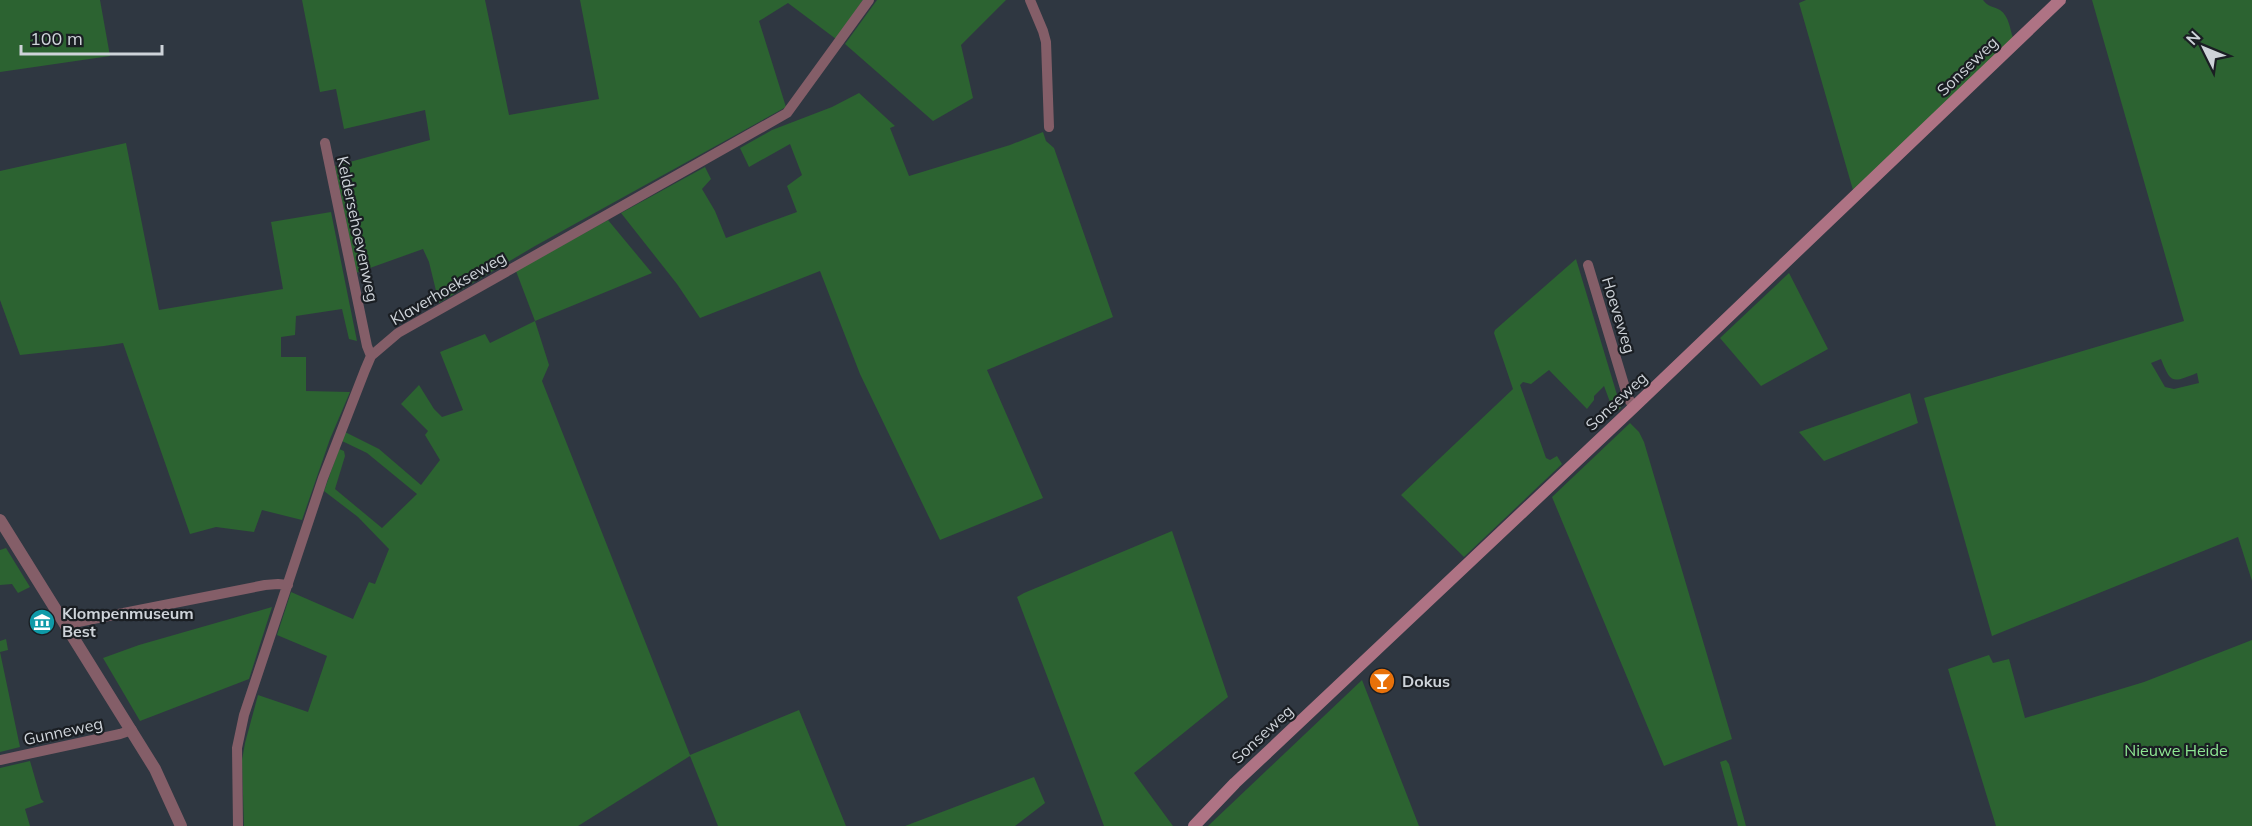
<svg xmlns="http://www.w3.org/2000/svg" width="2252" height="826" font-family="Mulish,sans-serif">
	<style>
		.green { fill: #2c6331; fill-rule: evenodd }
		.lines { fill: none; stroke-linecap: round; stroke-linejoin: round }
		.minor { stroke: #845e68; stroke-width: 10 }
		.tertiary { stroke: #845e68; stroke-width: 12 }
		.secondary { stroke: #ae7384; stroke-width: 12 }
		.labels { text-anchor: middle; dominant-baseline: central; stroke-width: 4.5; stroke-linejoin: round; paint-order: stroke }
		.street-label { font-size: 16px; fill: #ced3d9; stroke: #1a1e23 }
		.poi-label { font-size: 16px; font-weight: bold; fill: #ced3d9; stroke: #1a1e23; text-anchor: start }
		.park-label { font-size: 16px; fill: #8ee793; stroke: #1a1e23 }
	</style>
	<rect width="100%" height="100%" fill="#2f3741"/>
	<path class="green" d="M 0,0 L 100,0 L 110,56 L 0,72 Z
		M 302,0 L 485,0 L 509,115 L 599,99 L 580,0 L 863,0 L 836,39 L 788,3 L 759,21 L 786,107 L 535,246 L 439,303 L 429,262 L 423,249 L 356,273 L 335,166 L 430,140 L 425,110 L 344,129 L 336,89 L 320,92 Z
		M 877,0 L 1006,0 L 961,45 L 973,98 L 933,121 L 845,44 Z
		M 1806,0 L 1983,0 C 1988,7 1993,6 2000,10 C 2009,16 2010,29 2013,38 L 1853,190 L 1799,3 Z
		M 2092,0 L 2252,0 L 2252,581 L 2238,537 L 1992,636 L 1924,398 L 2184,321 ZM 2161,359 C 2171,384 2172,383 2197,373 L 2199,383 L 2174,389 L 2165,387 L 2151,363 Z
		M 859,93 L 895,126 L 890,128 L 909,176 L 1010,145 L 1043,132 L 1046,141 L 1054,148 L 1113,317 L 987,370 L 1043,498 L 940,540 L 860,374 L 820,271 L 700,318 L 677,284 L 621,213 L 705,167 L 711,179 L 702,189 L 715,211 L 726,238 L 797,212 L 787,186 L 802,175 L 790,144 L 749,167 L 740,148 L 772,130 L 832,107 Z
		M 126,143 L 159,310 L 283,289 L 271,222 L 331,212 L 357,341 L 349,339 L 342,309 L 296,316 L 295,335 L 281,337 L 281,357 L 306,357 L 306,391 L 350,392 L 330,439 L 302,520 L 262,510 L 254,532 L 216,527 L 190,534 L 123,343 L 104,346 L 20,355 L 0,300 L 0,171 Z
		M 608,220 L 652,273 L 535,321 L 549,365 L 542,381 L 690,755 L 799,710 L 846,826 L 718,826 L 690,756 L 578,826 L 244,826 L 242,760 L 245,743 L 258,695 L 308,712 L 327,656 L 277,635 L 291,592 L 353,619 L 369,582 L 375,584 L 389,549 L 358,517 L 324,491 L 339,449 L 344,451 L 345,456 L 335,489 L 382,528 L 417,494 L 367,453 L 342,441 L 345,432 L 379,449 L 421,485 L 440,460 L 425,435 L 428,431 L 401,404 L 419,385 L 434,409 L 442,417 L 463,410 L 440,352 L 485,334 L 490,343 L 535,321 L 516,271 Z
		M 1576,259 L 1621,408 L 1617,411 L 1613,410 L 1604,386 L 1594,396 L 1594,400 L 1587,409 L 1549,370 L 1531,384 L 1523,382 L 1520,385 L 1546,458 L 1550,460 L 1557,456 L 1562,464 L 1464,557 L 1401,495 L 1513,389 L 1494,333 L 1495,330 Z
		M 1789,273 L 1828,349 L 1761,386 L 1720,338 Z
		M 1910,393 L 1918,423 L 1824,461 L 1799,432 Z
		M 1630,423 L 1639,432 L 1644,442 L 1732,739 L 1664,766 L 1552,497 Z
		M 1172,531 L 1228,697 L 1134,773 L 1173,826 L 1104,826 L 1017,597 L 1024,593 Z
		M 6,548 L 30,587 L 18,593 L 12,584 L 0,585 L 0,550 Z
		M 272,607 L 249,679 L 140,721 L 103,658 L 139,645 Z
		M 6,639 L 8,650 L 0,652 L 20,747 L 0,752 L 0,641 Z
		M 2252,640 L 2252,826 L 1996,826 L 1948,669 L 1989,655 L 1993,663 L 2009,659 L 2025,718 L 2144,682 Z
		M 1362,680 L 1419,826 L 1208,826 Z
		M 1726,760 L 1729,764 L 1746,826 L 1738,826 L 1720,762 Z
		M 30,761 L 41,799 L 44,802 L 25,809 L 30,826 L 0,826 L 0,768 Z
		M 1034,777 L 1045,803 L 1015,826 L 905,826 Z"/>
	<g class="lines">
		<path class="minor" d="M 1030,0 L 1043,31 L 1046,42 L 1049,127
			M 325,143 L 367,346 L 371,356
			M 1588,265 L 1628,398 L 1634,407
			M 68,628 L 78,622 L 265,585 L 278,584 L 288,585
			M 0,760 L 120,734 L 132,730
			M 238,826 L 237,748 L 244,715 L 323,478 L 365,370 L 371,356 L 398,333 L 787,113 L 869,0"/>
		<path class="tertiary" d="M 0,520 L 155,769 L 181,826"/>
		<path class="secondary" d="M 1194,826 L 1235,783 L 1634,407 L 2060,0"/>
	</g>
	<defs>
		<g id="museum-disc" transform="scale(1.35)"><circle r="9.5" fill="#0f9aa8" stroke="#1a1e23"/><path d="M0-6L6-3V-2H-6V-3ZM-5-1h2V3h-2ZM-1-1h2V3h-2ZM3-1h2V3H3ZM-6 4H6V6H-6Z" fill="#fff"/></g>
		<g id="bar-disc" transform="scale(1.35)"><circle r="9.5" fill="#e8710a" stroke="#1a1e23"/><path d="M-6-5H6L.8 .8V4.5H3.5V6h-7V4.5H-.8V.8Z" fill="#fff"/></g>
	</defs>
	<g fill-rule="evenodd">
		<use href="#museum-disc" x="42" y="622"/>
		<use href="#bar-disc" x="1382" y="681"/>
	</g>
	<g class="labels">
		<g class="street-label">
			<text transform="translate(1967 66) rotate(-44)">Sonseweg</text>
			<text transform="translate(358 229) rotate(78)">Keldersehoevenweg</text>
			<text transform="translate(448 288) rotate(-30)">Klaverhoekseweg</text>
			<text transform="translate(1619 315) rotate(73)">Hoeveweg</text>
			<text transform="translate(1616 401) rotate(-43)">Sonseweg</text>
			<text transform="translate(63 731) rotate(-12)">Gunneweg</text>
			<text transform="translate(1262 734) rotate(-43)">Sonseweg</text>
		</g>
		<g class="poi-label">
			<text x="62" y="613">Klompenmuseum<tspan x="62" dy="18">Best</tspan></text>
			<text x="1402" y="681">Dokus</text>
		</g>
		<g class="park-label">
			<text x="2176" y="750">Nieuwe Heide</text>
		</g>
	</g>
	<g transform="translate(2204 48) rotate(313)" stroke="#1a1e23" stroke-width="4.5" paint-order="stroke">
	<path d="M0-4.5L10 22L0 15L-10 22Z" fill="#ced3d9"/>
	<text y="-9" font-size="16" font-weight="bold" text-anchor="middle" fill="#ced3d9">N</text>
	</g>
	<path d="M21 45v9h141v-9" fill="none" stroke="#ced3d9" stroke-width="3"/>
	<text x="30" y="45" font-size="18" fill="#ced3d9" stroke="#1a1e23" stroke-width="4.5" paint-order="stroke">100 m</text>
</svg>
